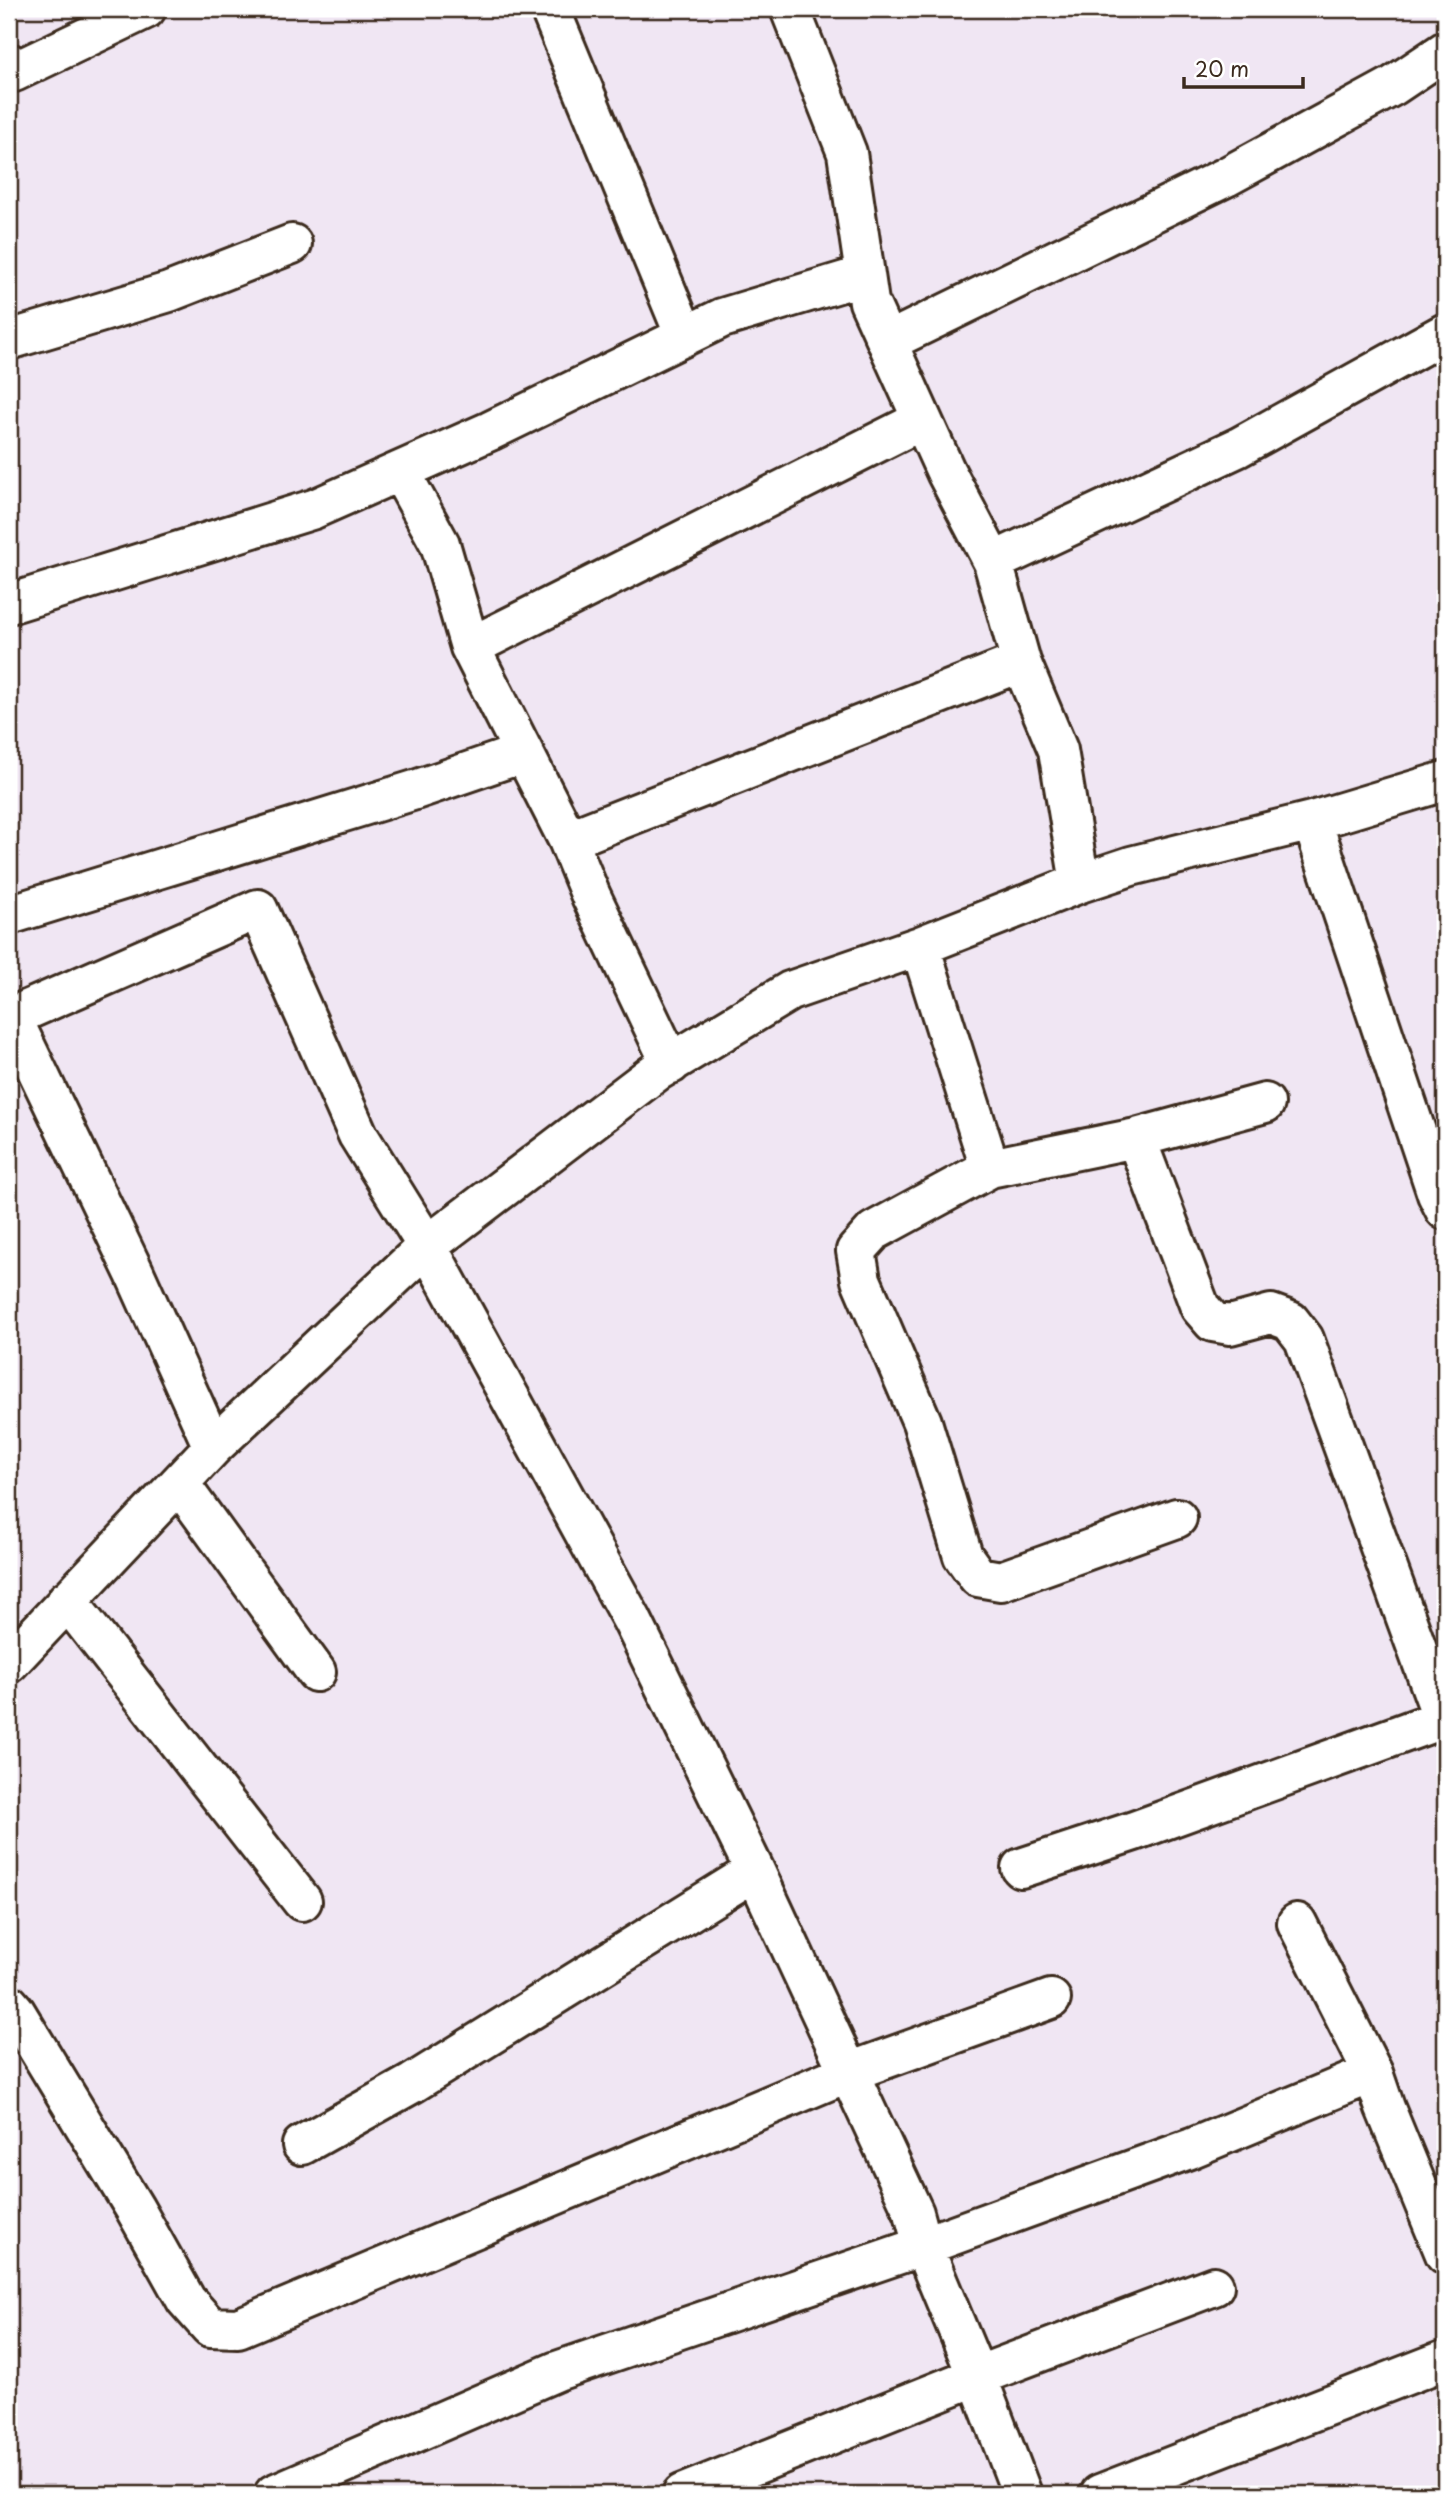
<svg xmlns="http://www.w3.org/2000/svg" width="1454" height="2503" font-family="'Playpen Sans',sans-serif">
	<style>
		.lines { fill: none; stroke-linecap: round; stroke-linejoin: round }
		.minor-casing { stroke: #3b2a1e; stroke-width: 44 }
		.minor { stroke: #fff; stroke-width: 38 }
	</style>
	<rect width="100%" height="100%" fill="#f0e6f3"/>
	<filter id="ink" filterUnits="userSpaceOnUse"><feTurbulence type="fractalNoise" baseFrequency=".0143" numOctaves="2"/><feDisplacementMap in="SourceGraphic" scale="14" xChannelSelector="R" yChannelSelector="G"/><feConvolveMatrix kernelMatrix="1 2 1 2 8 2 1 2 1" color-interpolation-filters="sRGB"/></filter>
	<g filter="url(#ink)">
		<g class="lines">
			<g class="minor-casing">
				<path id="minor" d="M 550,9 L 685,336
					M 790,9 L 847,153 L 869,302 L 946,472 L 993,562 L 1021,662 L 1058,750 L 1080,883
					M 9,63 L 14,72 L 146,9
					M 9,340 L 169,292 L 292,244
					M 887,342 L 1226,177 L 1393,86 L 1445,51
					M 400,471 L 440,544 L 470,647 L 568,840 L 591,896 L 671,1064
					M 993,562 L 1239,447 L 1445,333
					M 9,604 L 314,509 L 490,431 L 722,318 L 865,275
					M 470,647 L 922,420
					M 1312,821 L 1437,1194 L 1445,1210
					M 568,840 L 1021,662
					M 9,915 L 415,790 L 523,753
					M 920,946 L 990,1168
					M 9,1018 L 258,909 L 358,1135 L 427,1246 L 632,1620 L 755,1871 L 914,2213 L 923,2246 L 977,2376 L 1022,2494
					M 12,1018 L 134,1272 L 213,1447
					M 1136,1138 L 1200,1307 L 1213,1322 L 1230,1325 L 1271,1314 L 1290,1321 L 1304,1339 L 1445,1725
					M 179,1483 L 316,1672
					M 1177,1518 L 1001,1581 L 978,1577 L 963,1556 L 922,1422 L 861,1280 L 856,1251 L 874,1231 L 990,1168 L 1136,1138 L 1265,1103
					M 67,1600 L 302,1901
					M 9,1663 L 213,1447 L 427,1246 L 656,1072 L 790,991 L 920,946 L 1080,883 L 1131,866 L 1312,821 L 1445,781
					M 1021,1868 L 1134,1831 L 1442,1719
					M 1297,1923 L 1373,2073 L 1385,2108 L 1445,2254
					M 9,2004 L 15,2011 L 135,2209 L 186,2300 L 210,2327 L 238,2328 L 849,2072 L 1051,1999
					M 302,2145 L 413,2083 L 755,1871
					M 274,2494 L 557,2371 L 923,2246 L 1192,2148 L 1373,2073
					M 682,2494 L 977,2376 L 1214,2286
					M 1100,2494 L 1445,2360"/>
			</g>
			<use href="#minor" class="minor"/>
		</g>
	</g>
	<rect width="1454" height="2503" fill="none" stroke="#fff" stroke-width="35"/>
	<rect x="18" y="18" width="1419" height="2468" fill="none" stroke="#3b2a1e" stroke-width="2.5" filter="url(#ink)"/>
	<path d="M1184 77v10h119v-10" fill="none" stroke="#3b2a1e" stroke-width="3.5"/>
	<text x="1195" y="77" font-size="21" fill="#3b2a1e" stroke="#ffffff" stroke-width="5" paint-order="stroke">20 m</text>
</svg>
